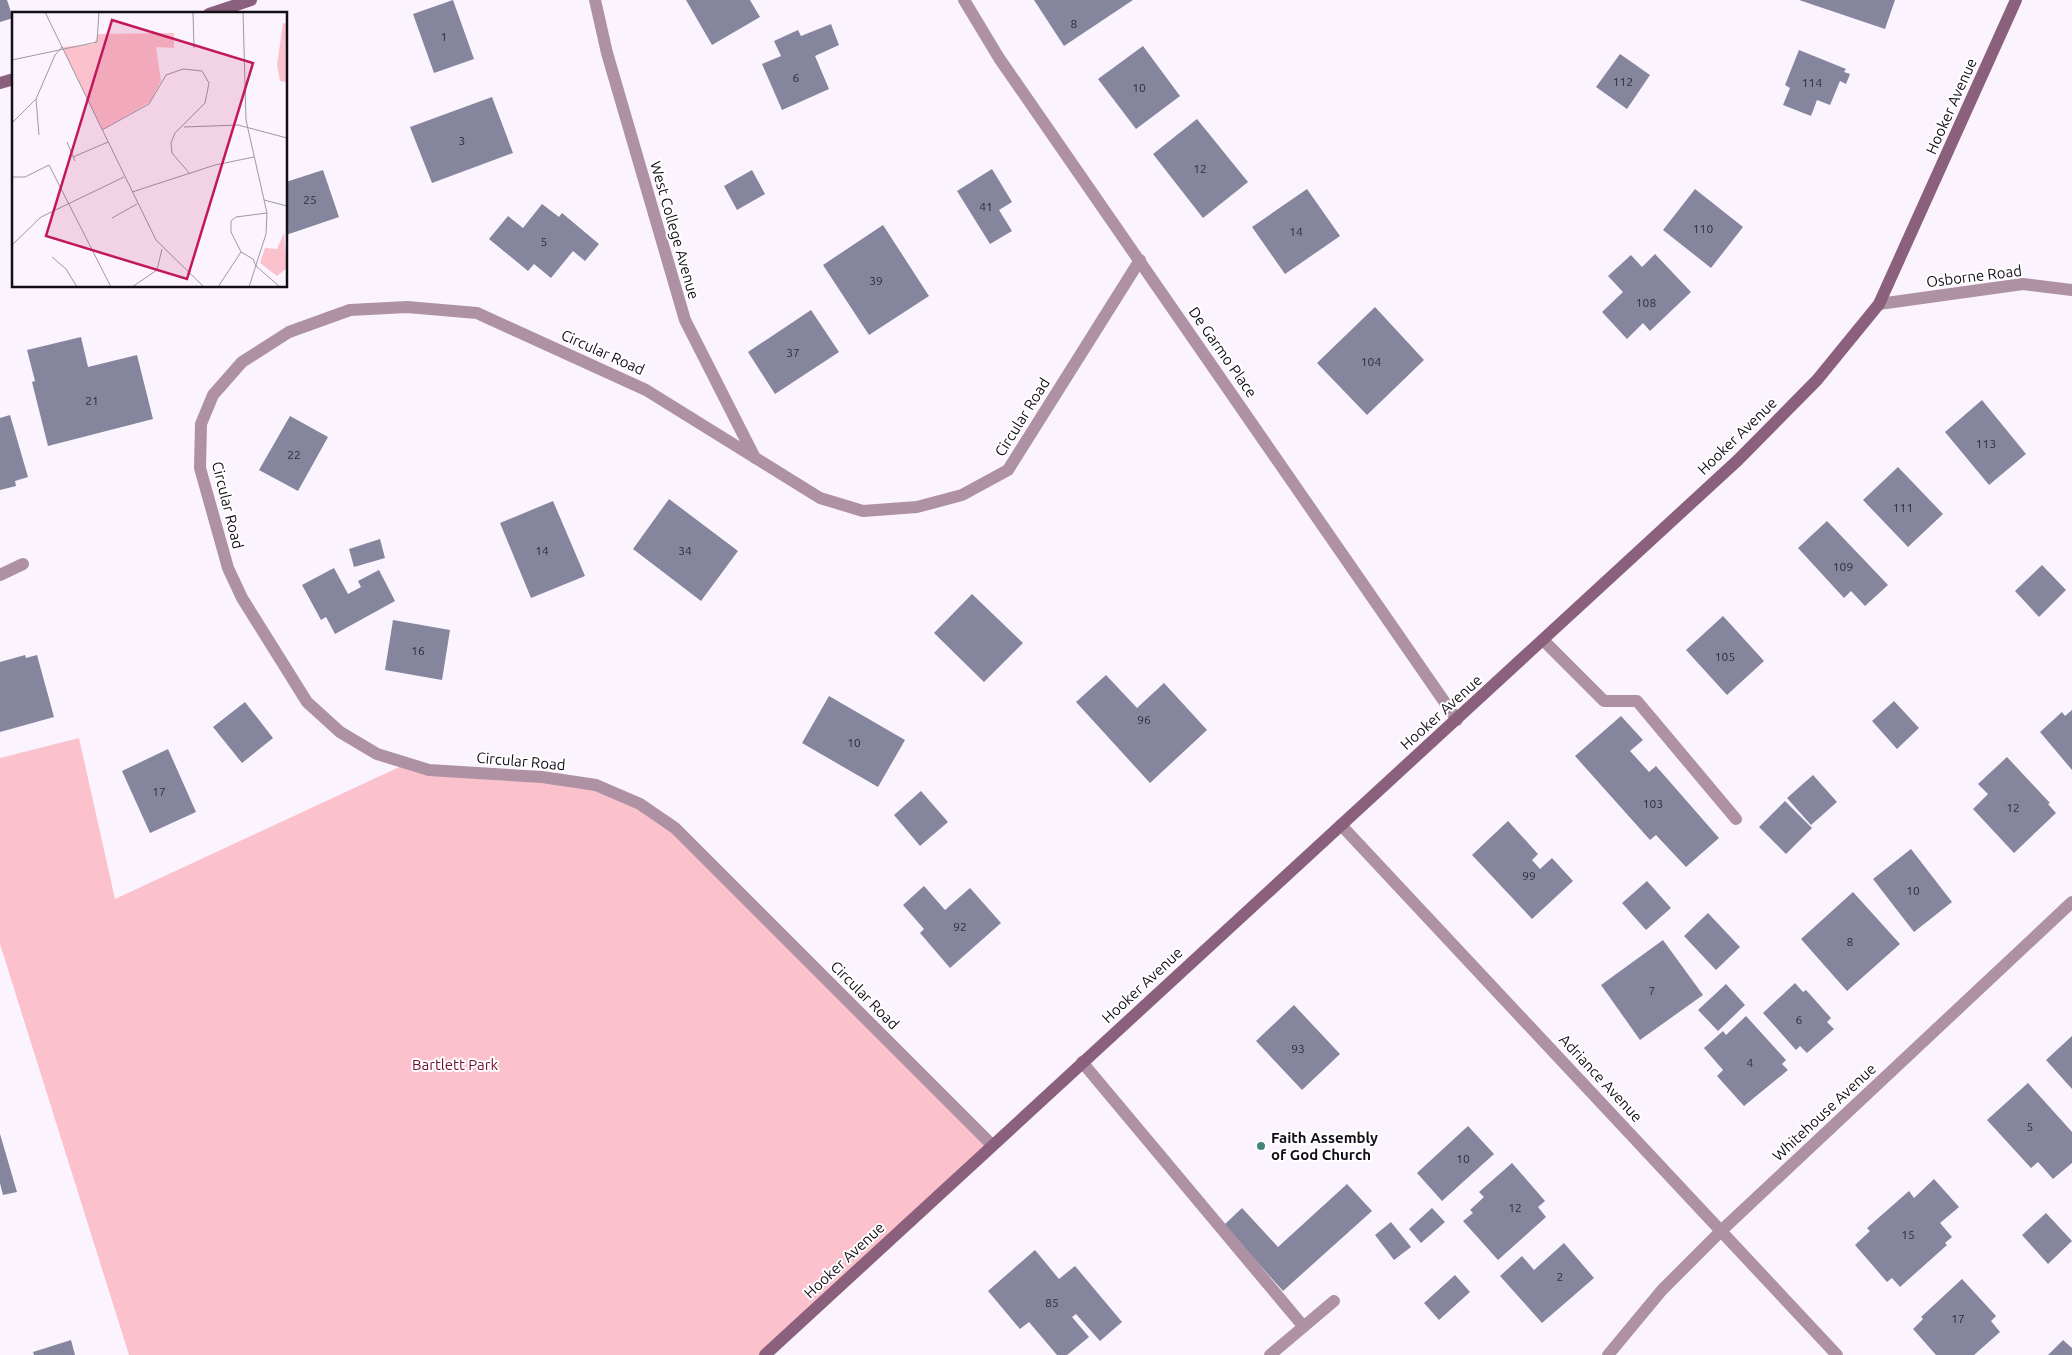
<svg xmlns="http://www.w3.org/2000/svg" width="2072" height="1355" font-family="Ubuntu,sans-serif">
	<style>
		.green { fill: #fbc2cd }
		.building { fill: #86859e }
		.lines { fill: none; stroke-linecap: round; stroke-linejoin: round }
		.lane { stroke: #af91a4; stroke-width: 12 }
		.street { stroke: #af91a4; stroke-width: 12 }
		.secondary { stroke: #8b607d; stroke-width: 12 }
		.poi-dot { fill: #41857b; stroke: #fff; stroke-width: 2 }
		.labels { text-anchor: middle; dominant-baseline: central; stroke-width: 4; stroke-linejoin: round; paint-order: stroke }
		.number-label { font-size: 12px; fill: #302b38 }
		.street-label { font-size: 15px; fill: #130d16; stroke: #fff }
		.park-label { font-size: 15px; fill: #710f33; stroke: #fff }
		.poi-label { font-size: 15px; font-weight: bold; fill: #130d16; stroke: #fff; text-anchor: start }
		.inset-road { fill: none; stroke: #9e98a1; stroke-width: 1 }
		.view { fill: #c2185b; fill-opacity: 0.15; stroke: #c2185b; stroke-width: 2.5 }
		.inset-edge { fill: none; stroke: #130d16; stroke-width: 2.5 }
	</style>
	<rect width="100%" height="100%" fill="#fbf4fe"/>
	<path class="green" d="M 79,738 L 115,899 L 408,763 L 542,777 L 620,795 L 675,828 L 992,1145 L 765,1355 L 129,1355 L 0,944 L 0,758 Z"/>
	<path class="building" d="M 0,0 L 7,0 L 13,18 L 0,22 Z
		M 453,0 L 474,59 L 434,73 L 413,14 Z
		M 686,0 L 750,0 L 760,17 L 712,45 Z
		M 1034,0 L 1133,0 L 1064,46 Z
		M 1799,0 L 1895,0 L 1885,29 Z
		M 831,24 L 839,45 L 815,56 L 829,89 L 782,110 L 762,64 L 781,56 L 774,41 L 798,30 L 801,36 Z
		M 1143,46 L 1180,96 L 1136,129 L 1098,79 Z
		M 1799,50 L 1846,69 L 1844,72 L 1850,74 L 1846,84 L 1840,81 L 1830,105 L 1817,100 L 1811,116 L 1783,105 L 1790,88 L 1785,85 Z
		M 1620,54 L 1650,75 L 1627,109 L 1596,87 Z
		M 492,97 L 513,153 L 432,183 L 410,127 Z
		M 1197,119 L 1248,182 L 1203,218 L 1153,154 Z
		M 992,169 L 1012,202 L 999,210 L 1012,231 L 990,244 L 957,191 Z
		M 323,170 L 339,217 L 286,235 L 286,182 Z
		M 752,170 L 765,194 L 737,210 L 724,186 Z
		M 1307,189 L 1340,236 L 1285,274 L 1252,227 Z
		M 1695,189 L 1743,227 L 1711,268 L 1663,230 Z
		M 542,204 L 559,217 L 562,213 L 599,244 L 585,261 L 573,251 L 551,278 L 534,264 L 528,271 L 489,239 L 508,216 L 523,228 Z
		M 883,225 L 929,296 L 869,335 L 823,265 Z
		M 1655,254 L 1691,292 L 1650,331 L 1643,323 L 1627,339 L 1602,312 L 1623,292 L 1608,276 L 1631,255 L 1642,267 Z
		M 1375,307 L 1424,360 L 1367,415 L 1317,363 Z
		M 811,310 L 839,352 L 775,394 L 748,352 Z
		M 81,337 L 88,367 L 137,355 L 153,419 L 48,446 L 32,382 L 35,381 L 27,350 Z
		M 1982,400 L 2026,454 L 1989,485 L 1945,432 Z
		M 10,415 L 28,477 L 15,481 L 16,486 L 0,490 L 0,418 Z
		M 290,416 L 328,437 L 298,491 L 259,470 Z
		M 1898,467 L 1943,514 L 1908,547 L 1863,500 Z
		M 669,499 L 738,551 L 701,601 L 633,549 Z
		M 553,501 L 585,576 L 531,598 L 500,523 Z
		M 1827,521 L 1888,585 L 1865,606 L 1851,591 L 1844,598 L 1798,548 Z
		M 380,539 L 385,558 L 354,567 L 349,549 Z
		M 2042,565 L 2066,590 L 2039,617 L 2015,591 Z
		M 334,568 L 348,594 L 361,587 L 358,581 L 379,570 L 395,601 L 335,634 L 326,617 L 321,620 L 302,585 Z
		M 972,594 L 1023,643 L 984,682 L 934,633 Z
		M 1723,616 L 1764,661 L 1727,695 L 1686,650 Z
		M 393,620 L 450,630 L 442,680 L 385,670 Z
		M 25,655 L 26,658 L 37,655 L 54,717 L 0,732 L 0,662 Z
		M 1106,675 L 1137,708 L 1164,683 L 1207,730 L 1150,783 L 1076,702 Z
		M 829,696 L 905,740 L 878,787 L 802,743 Z
		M 1894,701 L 1919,728 L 1897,749 L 1872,721 Z
		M 245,702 L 273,738 L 242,763 L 213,727 Z
		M 2072,710 L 2072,770 L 2040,732 L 2062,712 L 2065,716 Z
		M 1621,716 L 1643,740 L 1630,751 L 1649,772 L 1656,766 L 1719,838 L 1686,867 L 1656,835 L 1650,840 L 1575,756 Z
		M 168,749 L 196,812 L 150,833 L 122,771 Z
		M 2007,757 L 2050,803 L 2048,804 L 2056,813 L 2014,853 L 1973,809 L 1988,794 L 1978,784 Z
		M 1813,775 L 1837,802 L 1811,825 L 1787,798 Z
		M 921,791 L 948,822 L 920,846 L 894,815 Z
		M 1785,801 L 1812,828 L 1786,854 L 1759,827 Z
		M 1508,821 L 1538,854 L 1532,860 L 1540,869 L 1552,858 L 1573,881 L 1532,919 L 1472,855 Z
		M 1911,849 L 1952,902 L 1914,932 L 1873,879 Z
		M 1647,881 L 1671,908 L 1646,930 L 1622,903 Z
		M 924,886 L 945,910 L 970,888 L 1001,923 L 950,968 L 920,933 L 924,929 L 903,905 Z
		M 1853,892 L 1900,944 L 1847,991 L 1801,939 Z
		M 1708,913 L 1740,947 L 1716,970 L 1684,936 Z
		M 1663,940 L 1703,995 L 1640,1040 L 1601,985 Z
		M 1795,983 L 1803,992 L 1806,990 L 1831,1018 L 1827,1022 L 1834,1029 L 1807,1053 L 1800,1046 L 1796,1050 L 1763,1013 Z
		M 1726,984 L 1745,1005 L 1718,1031 L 1698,1010 Z
		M 1294,1005 L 1340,1054 L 1302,1090 L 1256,1041 Z
		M 1746,1016 L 1786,1060 L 1782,1064 L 1788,1070 L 1744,1106 L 1717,1076 L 1723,1070 L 1704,1048 L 1723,1031 L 1726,1035 Z
		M 2072,1036 L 2072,1089 L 2046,1060 Z
		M 2028,1083 L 2072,1132 L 2072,1163 L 2053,1179 L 2038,1162 L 2031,1168 L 1987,1120 Z
		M 1468,1126 L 1494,1154 L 1442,1201 L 1417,1173 Z
		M 0,1134 L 17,1192 L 3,1195 L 0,1183 Z
		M 1512,1163 L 1545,1201 L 1538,1207 L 1546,1217 L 1498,1260 L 1463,1221 L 1473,1213 L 1470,1210 L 1484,1197 L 1479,1192 Z
		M 1934,1179 L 1959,1207 L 1940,1223 L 1952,1237 L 1945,1243 L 1947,1245 L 1900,1287 L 1892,1278 L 1887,1282 L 1855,1245 L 1870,1231 L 1867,1228 L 1909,1191 L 1914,1198 Z
		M 1347,1184 L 1372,1211 L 1283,1291 L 1224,1225 L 1242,1208 L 1278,1247 Z
		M 1432,1208 L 1445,1222 L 1421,1243 L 1409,1229 Z
		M 2046,1213 L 2072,1241 L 2048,1264 L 2022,1235 Z
		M 1391,1222 L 1411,1247 L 1394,1260 L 1375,1235 Z
		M 1564,1243 L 1594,1278 L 1542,1323 L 1500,1276 L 1522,1256 L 1534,1270 Z
		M 1035,1250 L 1059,1279 L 1075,1266 L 1122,1322 L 1100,1341 L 1076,1314 L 1072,1317 L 1089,1337 L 1067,1355 L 1057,1355 L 1029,1322 L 1020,1329 L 988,1291 Z
		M 1455,1275 L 1470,1292 L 1439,1320 L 1424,1303 Z
		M 1962,1279 L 1996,1316 L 1991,1321 L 2000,1332 L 1974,1355 L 1936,1355 L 1913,1329 L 1923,1319 L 1921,1317 Z
		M 71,1340 L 75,1355 L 34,1355 L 33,1352 Z
		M 2063,1340 L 2072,1348 L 2072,1355 L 2048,1355 Z"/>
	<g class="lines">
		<path class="lane" d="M 0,575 L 23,564
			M 1543,640 L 1604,701 L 1637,701 L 1736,819
			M 1082,1062 L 1303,1326
			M 1270,1355 L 1334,1301"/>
		<path class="street" d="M 595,0 L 607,53 L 685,320 L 755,458
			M 964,0 L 999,58 L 1457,720
			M 1879,304 L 2023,284 L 2072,290
			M 1341,825 L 1837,1355
			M 992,1145 L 675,828 L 640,804 L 596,785 L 542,777 L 429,770 L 377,754 L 340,732 L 307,702 L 242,598 L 228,568 L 200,468 L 201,424 L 213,395 L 242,362 L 289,332 L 350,310 L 407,307 L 477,313 L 646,390 L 820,498 L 863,511 L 917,507 L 962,495 L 1008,470 L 1140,260
			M 1608,1355 L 1662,1290 L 1722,1230 L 2072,902"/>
		<path class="secondary" d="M 209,14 L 251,0
			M 0,83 L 14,79
			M 765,1355 L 1738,460 L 1817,380 L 1879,304 L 2016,0"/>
	</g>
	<circle class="poi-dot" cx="1261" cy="1146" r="5"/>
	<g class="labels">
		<g class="number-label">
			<text x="1074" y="23">8</text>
			<text x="444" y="36">1</text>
			<text x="796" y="77">6</text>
			<text x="1623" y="81">112</text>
			<text x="1812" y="82">114</text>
			<text x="1139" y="87">10</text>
			<text x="462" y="140">3</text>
			<text x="1200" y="168">12</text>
			<text x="310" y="199">25</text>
			<text x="986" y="206">41</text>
			<text x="1703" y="228">110</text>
			<text x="1296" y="231">14</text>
			<text x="544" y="241">5</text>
			<text x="876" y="280">39</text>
			<text x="1646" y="302">108</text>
			<text x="793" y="352">37</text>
			<text x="1371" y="361">104</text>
			<text x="92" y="400">21</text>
			<text x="1986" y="443">113</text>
			<text x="294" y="454">22</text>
			<text x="1903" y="507">111</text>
			<text x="542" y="550">14</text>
			<text x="685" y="550">34</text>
			<text x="1843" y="566">109</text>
			<text x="418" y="650">16</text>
			<text x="1725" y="656">105</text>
			<text x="1144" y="719">96</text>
			<text x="854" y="742">10</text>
			<text x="159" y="791">17</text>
			<text x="1653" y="803">103</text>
			<text x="2013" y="807">12</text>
			<text x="1529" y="875">99</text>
			<text x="1913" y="890">10</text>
			<text x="960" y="926">92</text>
			<text x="1850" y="941">8</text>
			<text x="1652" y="990">7</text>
			<text x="1799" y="1019">6</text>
			<text x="1298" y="1048">93</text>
			<text x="1750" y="1062">4</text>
			<text x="2030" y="1126">5</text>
			<text x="1463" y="1158">10</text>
			<text x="1515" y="1207">12</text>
			<text x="1908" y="1234">15</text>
			<text x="1560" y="1276">2</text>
			<text x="1052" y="1302">85</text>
			<text x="1958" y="1318">17</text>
		</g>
		<g class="street-label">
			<text transform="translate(1951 106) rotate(-66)">Hooker Avenue</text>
			<text transform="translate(675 230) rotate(74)">West College Avenue</text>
			<text transform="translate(1974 276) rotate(-7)">Osborne Road</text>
			<text transform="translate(603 352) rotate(24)">Circular Road</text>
			<text transform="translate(1223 352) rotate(55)">De Garmo Place</text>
			<text transform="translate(1022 417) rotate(-58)">Circular Road</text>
			<text transform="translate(1737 436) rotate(-44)">Hooker Avenue</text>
			<text transform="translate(228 505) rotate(76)">Circular Road</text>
			<text transform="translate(1441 712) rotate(-42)">Hooker Avenue</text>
			<text transform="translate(521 761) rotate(5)">Circular Road</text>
			<text transform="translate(1142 985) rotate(-43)">Hooker Avenue</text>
			<text transform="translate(865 995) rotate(45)">Circular Road</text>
			<text transform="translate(1601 1078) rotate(47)">Adriance Avenue</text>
			<text transform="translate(1824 1112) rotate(-43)">Whitehouse Avenue</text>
			<text transform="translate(844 1260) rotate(-43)">Hooker Avenue</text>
		</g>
		<g class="park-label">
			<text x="455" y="1064">Bartlett Park</text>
		</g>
		<g class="poi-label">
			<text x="1271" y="1137">Faith Assembly<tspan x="1271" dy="17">of God Church</tspan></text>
		</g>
	</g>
	<g transform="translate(12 12)">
		<rect width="275" height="275" fill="#fbf4fe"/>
		<path d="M 271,11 L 275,12 L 275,70 L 268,69 L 265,53 ZM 162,21 L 162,36 L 144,35 L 149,69 L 138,90 L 90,118 L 50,35 L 82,32 L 86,22 ZM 272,221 L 275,256 L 265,264 L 248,251 L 253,236 L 265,237 Z" fill="#fbc2cd"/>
		<path class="inset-road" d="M 33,0 L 144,228 L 192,275M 139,0 L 156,0M 181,0 L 182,36M 231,0 L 234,108 L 255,201 L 254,222 L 237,275M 0,48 L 85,30 L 87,0M 24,87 L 27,123M 0,111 L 24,87 L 43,43 L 50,35M 172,115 L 226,113 L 275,126M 90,118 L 137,92 L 154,63 L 171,57 L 190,59 L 197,71 L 193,91 L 163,121 L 159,131 L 160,141 L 178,162M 55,130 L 63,149M 61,145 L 96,130M 0,165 L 13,165 L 37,153 L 99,275M 120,180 L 203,153 L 242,145M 252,188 L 275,194M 255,201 L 224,205 L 219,209 L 219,220 L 229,240 L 241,247 L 244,254 L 268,275M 100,206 L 125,192M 0,233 L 29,205 L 112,165M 40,245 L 54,257 L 65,275M 120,275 L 145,258 L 150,237M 206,275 L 229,240"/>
		<path class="view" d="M 100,8 L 241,51 L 175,267 L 34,224 Z"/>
		<rect width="275" height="275" class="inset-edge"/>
	</g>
</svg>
